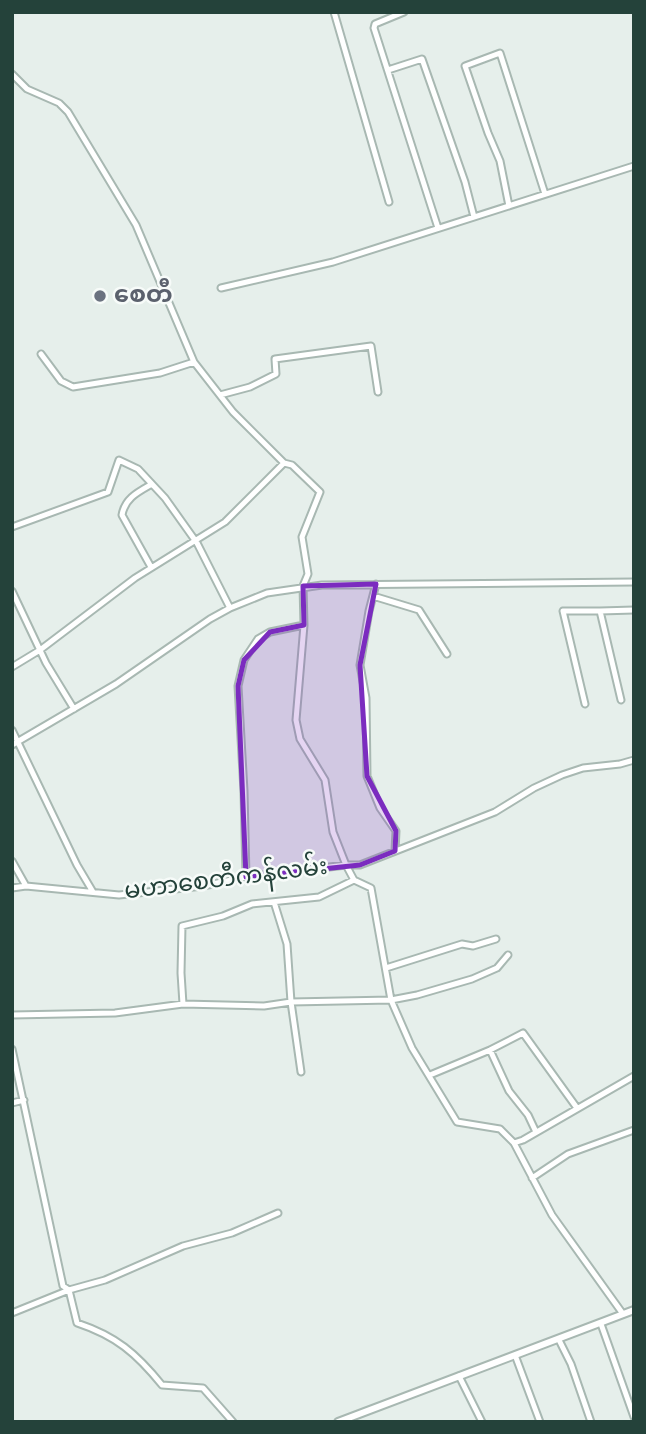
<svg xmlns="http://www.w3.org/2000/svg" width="646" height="1434" font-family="Overpass,'Noto Sans Myanmar',sans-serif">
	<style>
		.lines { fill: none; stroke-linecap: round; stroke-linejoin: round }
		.minor-casing { stroke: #a8b8b2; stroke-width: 9 }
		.tertiary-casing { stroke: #a8b8b2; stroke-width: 10 }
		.minor { stroke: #fff; stroke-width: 5 }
		.tertiary { stroke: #fff; stroke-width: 6 }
		.marked { fill: #7b2cbf; fill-opacity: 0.2; stroke: #7b2cbf; stroke-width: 5; stroke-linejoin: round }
		.worship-dot { fill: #6b7280; stroke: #f7fbf9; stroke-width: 2.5 }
		.labels { text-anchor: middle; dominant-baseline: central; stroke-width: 5; stroke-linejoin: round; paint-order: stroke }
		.worship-label { font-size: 24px; font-weight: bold; fill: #5b616d; stroke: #f7fbf9; text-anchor: start }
		.street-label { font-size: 24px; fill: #24423a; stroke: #f7fbf9 }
	</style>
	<rect width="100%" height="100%" fill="#e6efeb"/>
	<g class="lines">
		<g class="minor-casing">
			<path id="minor" d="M 334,12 L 389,202
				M 404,12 L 375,24 L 374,28 L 438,228
				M 388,70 L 422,59 L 465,182 L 474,217
				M 12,74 L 27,89 L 59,103 L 68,112 L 136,225 L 194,362 L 233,412 L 284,463 L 225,522 L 135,578 L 40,650 L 12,667
				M 509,206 L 500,161 L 488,133 L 465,66 L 500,53 L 545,194
				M 221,288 L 333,262 L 634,166
				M 41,354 L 61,381 L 73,387 L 160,373 L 194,362
				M 220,395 L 250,387 L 276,374 L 275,359 L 371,346 L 378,392
				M 284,463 L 292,465 L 320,492 L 302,537 L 308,574 L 303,586 L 304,625 L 296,720 L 300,739 L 325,780 L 333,832 L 346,865 L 360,865 L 495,812 L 534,788 L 562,775 L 583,768 L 620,764 L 634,760
				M 12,527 L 108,492 L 119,460 L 138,469 L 165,498 L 197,543 L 230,608
				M 151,567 L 122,515 C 125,498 138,492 152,484
				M 376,584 L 369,611 L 360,665 L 366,698 L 367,776 L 380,808 L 396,831 L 395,851
				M 12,591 L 46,663 L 74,709
				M 373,596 L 419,610 L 447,654
				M 621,700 L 600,611 L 634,610
				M 585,704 L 563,611 L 600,611
				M 12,730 L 77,865 L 93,892
				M 12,745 L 116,684 L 210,619 L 230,608 L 267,593 L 322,585 L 634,582
				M 12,861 L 26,886
				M 246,877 L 244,791 L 238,686 L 244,660 L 258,639 L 270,632 L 304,625
				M 12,888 L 26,886 L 119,895 L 203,886 L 246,877 L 346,865 L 354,880 L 371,888 L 391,1000 L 412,1048 L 457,1122 L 500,1129 L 514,1143 L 552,1215 L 623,1314
				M 274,902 L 287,944 L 291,1002 L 301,1072
				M 386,968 L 462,944 L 473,946 L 496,939
				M 183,1004 L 181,973 L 182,926 L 223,916 L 252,904 L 319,897 L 354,880
				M 12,1015 L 115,1013 L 183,1004 L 264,1006 L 291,1002 L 391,1000 L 417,995 L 472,979 L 497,968 L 508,955
				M 12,1049 L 63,1286 L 69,1290 L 77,1323 C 116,1336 136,1353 162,1385 L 203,1388 L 233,1422
				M 490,1050 L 509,1091 L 528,1115 L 536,1132
				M 430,1075 L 490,1050 L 523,1033 L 577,1108
				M 12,1103 L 24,1100
				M 514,1143 L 523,1140 L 634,1076
				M 532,1178 L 568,1154 L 634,1130
				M 12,1313 L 69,1290 L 105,1280 L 183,1246 L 232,1233 L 278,1213
				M 601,1324 L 634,1417
				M 559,1340 L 571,1364 L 591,1422
				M 515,1355 L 540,1422
				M 459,1376 L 482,1422"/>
		</g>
		<g class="tertiary-casing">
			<path id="tertiary" d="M 338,1422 L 634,1310"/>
		</g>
		<use href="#minor" class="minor"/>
		<use href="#tertiary" class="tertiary"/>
	</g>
	<path class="marked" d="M 376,584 L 360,665 L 367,776 L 396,831 L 395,851 L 360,865 L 246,877 L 238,686 L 244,660 L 270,632 L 304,625 L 303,586 Z"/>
	<circle class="worship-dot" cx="100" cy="296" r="7"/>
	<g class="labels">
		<g class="worship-label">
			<text x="114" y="296">စေတီ</text>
		</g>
		<g class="street-label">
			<text transform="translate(226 880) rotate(-7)">မဟာစေတီကန်လမ်း</text>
		</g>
	</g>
	<rect width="646" height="1434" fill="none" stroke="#24423a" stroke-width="28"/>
</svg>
